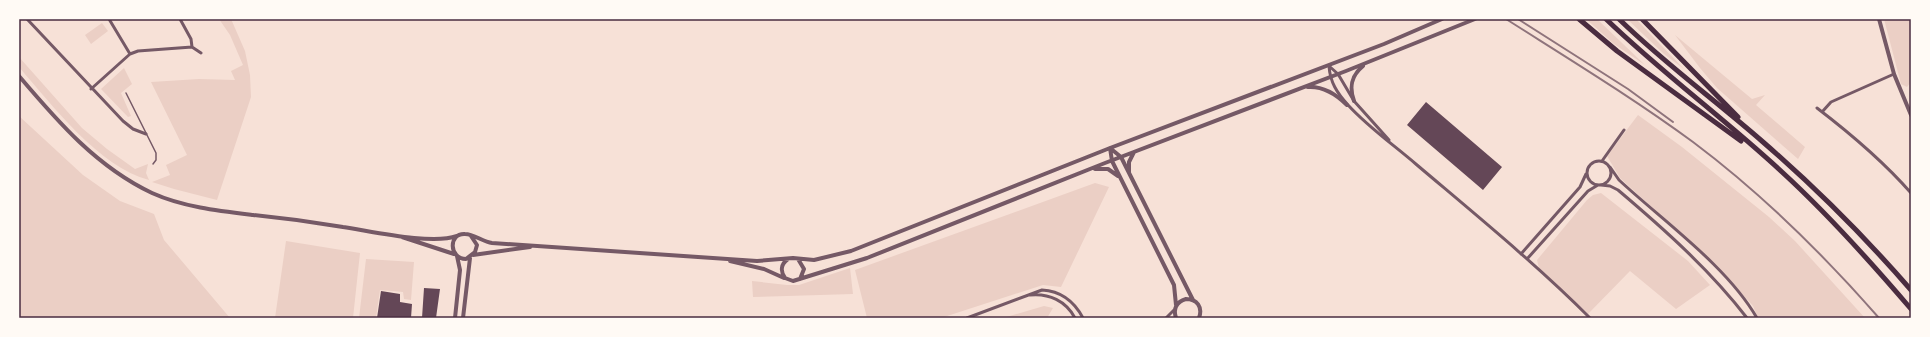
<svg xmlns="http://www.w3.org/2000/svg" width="1930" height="337" font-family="'Exo 2',sans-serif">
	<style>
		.green { fill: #ebcfc5 }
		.building { fill: #644757 }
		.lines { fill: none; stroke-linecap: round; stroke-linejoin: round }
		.service { stroke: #755966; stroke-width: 1.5 }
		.minor { stroke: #755966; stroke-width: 3 }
		.tertiary { stroke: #755966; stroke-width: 4 }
		.primary { stroke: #4a2c40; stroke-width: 5 }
		.rail { stroke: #8f747c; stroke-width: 2 }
		.neatline { fill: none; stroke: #4a2c40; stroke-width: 1.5 }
	</style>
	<rect width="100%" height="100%" fill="#f7e1d7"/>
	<path class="green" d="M 219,19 L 231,19 L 245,51 L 250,75 L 251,97 L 217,200 L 174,189 L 152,182 L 170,175 L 166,165 L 187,155 L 151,82 L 199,79 L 235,80 L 231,71 L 243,65 L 230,35 Z
		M 1586,19 L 1597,19 L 1645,65 L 1614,44 Z
		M 1627,19 L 1636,19 L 1684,69 L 1664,54 Z
		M 1884,19 L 1911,19 L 1911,82 L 1907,87 L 1901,84 Z
		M 102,23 L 108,31 L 91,44 L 85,35 Z
		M 1675,35 L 1752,99 L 1765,95 L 1756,105 L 1805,147 L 1798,159 L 1717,88 L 1700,68 Z
		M 19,57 L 82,128 L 107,149 L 135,169 L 148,164 L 146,173 L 149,180 C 99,167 52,105 19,67 Z
		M 124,68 L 132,84 L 121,93 L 131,116 L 128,117 L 101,89 Z
		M 1638,115 L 1682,147 L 1769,217 L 1795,241 L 1865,318 L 1758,318 L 1753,306 L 1725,275 L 1620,178 L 1607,156 Z
		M 19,116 L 83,175 L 120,201 L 154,214 L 164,240 L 230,318 L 19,318 Z
		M 1095,183 L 1109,187 L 1061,287 L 1043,285 L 941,318 L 867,318 L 855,270 Z
		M 1601,193 L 1688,261 L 1710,285 L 1676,309 L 1630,271 L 1588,314 L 1539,268 L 1537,260 L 1587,200 L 1593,195 Z
		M 286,241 L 360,253 L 353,318 L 275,318 Z
		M 366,259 L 414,262 L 411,300 L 404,299 L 403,292 L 380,290 L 376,318 L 359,318 Z
		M 850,268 L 853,294 L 753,297 L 752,281 L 787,285 L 799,285 Z
		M 1044,306 L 1053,308 L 1047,318 L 1003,318 Z"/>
	<path class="building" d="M 1426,102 L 1502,167 L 1483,190 L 1407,125 Z
		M 424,288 L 440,289 L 436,318 L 422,318 Z
		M 381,291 L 400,294 L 400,302 L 412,304 L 411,318 L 377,318 Z"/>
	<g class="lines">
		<path class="service" d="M 126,93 L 156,153 L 156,160 L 153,164"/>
		<path class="minor" d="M 27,19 L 123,121 L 133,129 L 146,134
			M 109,19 L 130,54
			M 180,19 L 191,39 L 192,47
			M 1329,66 C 1330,82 1337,93 1348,105 C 1369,128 1394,145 1417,165 C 1476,215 1536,264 1590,318
			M 1329,66 L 1338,74 L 1354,101 L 1389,140
			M 91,89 L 130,54 L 138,51 L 192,47 L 201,53
			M 1817,108 C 1851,134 1883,161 1911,193
			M 1822,112 L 1831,102 L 1894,74
			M1587 173a12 12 0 1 1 24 0a12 12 0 1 1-24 0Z
			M 1602,161 L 1624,130
			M 1610,167 L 1619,180 C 1663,221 1727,266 1757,318
			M 1601,185 L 1610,186 L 1618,190 C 1664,229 1710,270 1747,318
			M 1521,254 L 1580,187 L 1586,174
			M 1527,259 L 1588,191 L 1598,185
			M 1030,295 C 1049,293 1066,301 1075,318
			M 967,318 L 1042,290 C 1061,291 1074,301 1083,318
			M 1166,318 L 1174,310"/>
		<path class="tertiary" d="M 1879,19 L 1894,74 L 1911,115
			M 19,76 C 58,122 97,167 152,193 C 183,207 219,211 253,215 C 283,218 313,222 343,227 C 371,231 431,245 457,236
			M 1308,87 C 1323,86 1337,95 1347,105
			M 1354,101 C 1349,87 1351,76 1363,66
			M 1110,148 L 1121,157 L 1193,300
			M 1110,148 L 1112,161 L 1174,285 L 1176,305
			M 1095,169 L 1108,169 L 1118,176
			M 1129,172 L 1129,162 L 1134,152
			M 471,236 L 477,245 L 475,252 L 466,259 C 449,259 448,233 465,234 C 474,234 483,242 492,243 L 757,261 L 793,258 L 814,260 L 851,251 L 1110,148 L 1384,44 L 1442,19
			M 402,237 L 454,254
			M 473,255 L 530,247
			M 788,259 C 781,264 780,271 785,278 L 793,281 L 867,258 L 1105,163 L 1346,71 L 1475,19
			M 798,259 L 804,269 L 800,279
			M 730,261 L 764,269 L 784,278
			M 455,318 L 460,270 L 457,256
			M 463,318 L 470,258
			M 1176,318 C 1173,309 1176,302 1186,299 C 1197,299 1203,307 1199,318"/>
		<path class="primary" d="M 1579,19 L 1617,51 L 1741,141
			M 1606,19 C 1662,73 1725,119 1782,172 C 1829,215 1870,261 1911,309
			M 1619,19 C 1664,63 1715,100 1763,142 C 1816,188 1865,237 1911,290
			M 1642,19 L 1738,117"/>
		<path class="rail" d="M 1506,19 C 1569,59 1633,98 1693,142 C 1761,193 1823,254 1879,318
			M 1518,19 L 1628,89 L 1673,122"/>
	</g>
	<rect width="1930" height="337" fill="none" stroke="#fffaf5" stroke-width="40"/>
	<rect x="20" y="20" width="1890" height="297" class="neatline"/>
</svg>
